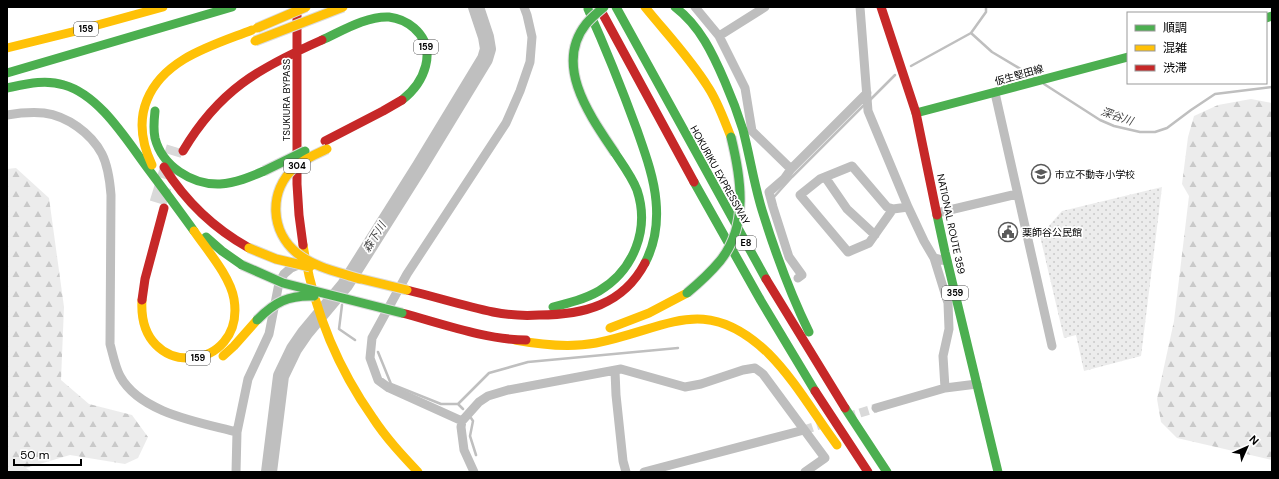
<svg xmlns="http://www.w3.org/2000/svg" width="1279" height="479" font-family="'DM Sans','Noto Sans JP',sans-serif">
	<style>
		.forest { fill: url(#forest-firs) }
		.park { fill: url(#park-dots) }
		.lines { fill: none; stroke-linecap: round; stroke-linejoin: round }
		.stream { stroke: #bfbfbf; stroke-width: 2.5 }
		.river { stroke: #bfbfbf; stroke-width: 16 }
		.street-tunnel { stroke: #d9d9d9; stroke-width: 9; stroke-dasharray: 9 4.5; stroke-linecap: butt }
		.highway-tunnel { stroke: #d9d9d9; stroke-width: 17; stroke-dasharray: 17 8; stroke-linecap: butt }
		.street { stroke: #bebebe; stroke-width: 9 }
		.fast { stroke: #4caf50; stroke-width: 9 }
		.slow { stroke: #ffc107; stroke-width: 9 }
		.jam { stroke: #c62828; stroke-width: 9 }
		.fast-bridge-casing { stroke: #dbdbdb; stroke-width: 11; stroke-linecap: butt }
		.slow-bridge-casing { stroke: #dbdbdb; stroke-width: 11; stroke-linecap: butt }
		.fast-bridge { stroke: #4caf50; stroke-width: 9 }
		.slow-bridge { stroke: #ffc107; stroke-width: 9 }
		.labels { text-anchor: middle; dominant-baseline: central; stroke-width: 3.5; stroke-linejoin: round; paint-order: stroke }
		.shield { fill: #fff; stroke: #4c4c4c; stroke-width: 1 }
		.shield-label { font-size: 9px; font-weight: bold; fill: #000 }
		.street-label { font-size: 10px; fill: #000; stroke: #fff }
		.poi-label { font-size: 10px; fill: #000; stroke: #fff; text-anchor: start }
		.water-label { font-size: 11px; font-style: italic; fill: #444; stroke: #fff }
	</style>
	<defs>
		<pattern id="forest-firs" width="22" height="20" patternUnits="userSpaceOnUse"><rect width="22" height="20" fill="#ececec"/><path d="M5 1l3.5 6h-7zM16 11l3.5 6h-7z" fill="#c9c9c9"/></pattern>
		<pattern id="park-dots" width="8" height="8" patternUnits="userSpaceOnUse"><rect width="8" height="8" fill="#ececec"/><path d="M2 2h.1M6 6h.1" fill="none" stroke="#c9c9c9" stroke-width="1.8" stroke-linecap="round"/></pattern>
	</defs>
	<rect width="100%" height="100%" fill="#fff"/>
	<path class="forest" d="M 1251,99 L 1272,103 L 1272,460 L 1177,438 L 1161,422 L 1157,399 L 1174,321 L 1189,196 L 1182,184 L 1188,137 L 1194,116 L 1218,105 Z
		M 16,168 L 49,198 L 64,307 L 61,380 L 89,404 L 132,415 L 148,437 L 138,458 L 125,464 L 70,455 L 26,468 L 32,472 L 7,472 L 7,169 Z"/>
	<path class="park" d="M 1162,187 L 1141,356 L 1084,371 L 1076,335 L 1064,338 L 1040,236 L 1062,211 Z"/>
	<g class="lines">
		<path class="stream" d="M 971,33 L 992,52 L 1034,77
			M 911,66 L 971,33 L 986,12 L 986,7
			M 1044,84 L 1100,120 L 1114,126 L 1140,132 L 1155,132 L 1167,128 L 1191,110 L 1215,94 L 1272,87
			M 870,100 L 895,75
			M 773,198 L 792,177 L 865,104
			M 344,292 L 345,285
			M 342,305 L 339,329 L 355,340
			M 378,352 L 391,384 L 441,404 L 458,404 L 489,373 L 528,362 L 678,348
			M 458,404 L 463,409
			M 471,418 L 473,421 L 470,436 L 476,455"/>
		<path class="river" d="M 269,472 L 281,376 L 294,349 L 305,333 L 345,285 L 420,166 L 485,59 L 488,49 L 486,37 L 476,7"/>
		<path class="street-tunnel" d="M 847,417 L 876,408
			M 804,430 L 825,423"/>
		<path class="highway-tunnel" d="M 158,203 L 175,147"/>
		<path class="street" d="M 695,7 L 719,36 L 745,88 L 752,131 L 791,169
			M 860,7 L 868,111 L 908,207 L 924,241 L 934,258 L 947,261
			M 719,36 L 765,7
			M 995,93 L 1052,346
			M 7,115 C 19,113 32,112 44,113 C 67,116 91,133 102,154 C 108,166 110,182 111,195 L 110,344 C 113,355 115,366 120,376 C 140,413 199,422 237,432
			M 825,177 L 847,209 L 875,235
			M 893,209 L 887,207 L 852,166 L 820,179 L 800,195 L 848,252 L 869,243 L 893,209 L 908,207
			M 937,213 L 1017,194
			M 934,258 L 948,303 L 949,329 L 943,356 L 945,388
			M 798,278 L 802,275 L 789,257 L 773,207 L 769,192 L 784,179 L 791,169 L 867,93
			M 615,371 L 616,395 L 623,461 L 626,472
			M 876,408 L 945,388 L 977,384
			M 462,421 L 389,388 L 378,380 L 370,358 L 372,338 L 407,274 L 506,123 L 520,91 L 530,62 L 532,37 L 527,15 L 524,7
			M 236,472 L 237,432 L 248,379 L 269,334 L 279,283 L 284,274 L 291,268 L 298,265
			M 474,472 L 464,450 L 461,427 L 462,421 L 479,402 L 488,396 L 508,390 L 621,369 L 685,387 L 701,384 L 743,370 L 755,368 L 763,374 L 825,458 L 805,472
			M 644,472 L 804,430"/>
		<path class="fast" d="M 616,7 L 766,279
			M 675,7 C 700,26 713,54 725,82 C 732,98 738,114 743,130 C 750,157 754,184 762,210 C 775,252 790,293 809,332
			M 588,9 C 606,49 622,89 637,130 C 645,153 654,177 656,201 C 658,222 655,244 645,263
			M 1266,18 L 1272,16
			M 322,40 C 342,31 366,16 389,17 C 398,18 407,22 414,28 C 439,50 424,83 402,100
			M 7,73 L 232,7
			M 7,88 C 26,84 45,79 64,85 C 100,95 127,141 149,170 C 164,190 179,210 194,231
			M 155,111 C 154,120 153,129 155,138 C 162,166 192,185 220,184 C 236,183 250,177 264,171
			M 916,113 L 1128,57
			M 694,182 L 761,301 L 815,391
			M 937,215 L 945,252 L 998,472
			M 206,237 L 222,251 L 242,265
			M 553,307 C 569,303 585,299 599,291 C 634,270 650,229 637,190 C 632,177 623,165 615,153
			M 845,408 L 887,472"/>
		<path class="slow" d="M 645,7 C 666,33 690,58 708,87 C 718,102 724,120 731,137
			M 7,48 L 72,32 L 163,7
			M 152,165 C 142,144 138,122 147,100 C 164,58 214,45 252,30
			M 303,245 C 313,307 337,367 373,418 C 386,438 402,455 418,472
			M 142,300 C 137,382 246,373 234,299 C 230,276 207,250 194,231
			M 610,328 L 649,313 L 687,293
			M 515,340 C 542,345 569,348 596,343 C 667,329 704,292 768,353 C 795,380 814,414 837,445
			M 223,356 L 234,346 L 257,320"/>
		<path class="jam" d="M 599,7 L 694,182
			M 881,7 L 916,113 L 937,215
			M 297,11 L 297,184 L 299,215 L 303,245
			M 325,141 L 383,111 L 402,100
			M 183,151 C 219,90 259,68 322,40
			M 164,167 C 186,202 213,228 249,248
			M 766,279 L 845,408
			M 407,290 C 436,297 464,306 493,312 C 508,315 524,316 539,315 C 583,315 623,305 645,263
			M 142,300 L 145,279 L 164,208
			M 402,313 C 440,323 487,340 526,340
			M 815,391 L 868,472"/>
		<g class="fast-bridge-casing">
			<path id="fast-bridge" d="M 604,7 C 598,12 591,18 586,24 C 553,66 591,117 615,153
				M 264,171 L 305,151
				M 242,265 L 283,283 L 402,313
				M 687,293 C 699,283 710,273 720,261 C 749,225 741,178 731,137
				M 257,320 C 275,302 288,295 314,296"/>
		</g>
		<g class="slow-bridge-casing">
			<path id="slow-bridge" d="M 257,28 L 306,7
				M 255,41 L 343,7
				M 327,149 C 316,154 304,159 295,167 C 268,191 270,232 298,254 C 316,268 339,272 360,279
				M 249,248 L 276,259 L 310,267
				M 349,276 L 407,290"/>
		</g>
		<use href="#fast-bridge" class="fast-bridge"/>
		<use href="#slow-bridge" class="slow-bridge"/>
	</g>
	<defs>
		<g id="school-ring" transform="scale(1)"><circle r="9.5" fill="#fff" stroke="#595959" stroke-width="1.5"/><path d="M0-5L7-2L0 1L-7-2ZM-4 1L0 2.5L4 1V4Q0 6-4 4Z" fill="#595959"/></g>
		<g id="civic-ring" transform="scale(1)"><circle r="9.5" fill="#fff" stroke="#595959" stroke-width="1.5"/><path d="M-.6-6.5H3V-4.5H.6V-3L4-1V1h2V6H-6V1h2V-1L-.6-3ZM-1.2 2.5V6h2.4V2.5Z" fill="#595959"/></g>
	</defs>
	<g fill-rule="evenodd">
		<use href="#school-ring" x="1041" y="174"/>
		<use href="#civic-ring" x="1008" y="232"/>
	</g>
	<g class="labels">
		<g class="shield">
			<rect x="74" y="22" width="24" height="14" rx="3"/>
			<rect x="414" y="40" width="24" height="14" rx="3"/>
			<rect x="284" y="159" width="26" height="14" rx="3"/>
			<rect x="736" y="236" width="20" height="14" rx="3"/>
			<rect x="942" y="286" width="26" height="14" rx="3"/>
			<rect x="186" y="351" width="24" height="14" rx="3"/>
		</g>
		<g class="shield-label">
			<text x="86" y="29">159</text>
			<text x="426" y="47">159</text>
			<text x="297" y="166">304</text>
			<text x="746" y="243">E8</text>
			<text x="955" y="293">359</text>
			<text x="198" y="358">159</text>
		</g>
		<g class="street-label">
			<text transform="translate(1019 75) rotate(-16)">仮生堅田線</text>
			<text transform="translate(286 100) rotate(-90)">TSUKIURA BYPASS</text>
			<text transform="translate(720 175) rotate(61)">HOKURIKU EXPRESSWAY</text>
			<text transform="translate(951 224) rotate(78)">NATIONAL ROUTE 359</text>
		</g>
		<g class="poi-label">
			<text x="1055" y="174">市立不動寺小学校</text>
			<text x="1022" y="232">薬師谷公民館</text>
		</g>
		<g class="water-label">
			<text transform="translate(1117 116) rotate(19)">深谷川</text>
			<text transform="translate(374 237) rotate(-58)">森下川</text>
		</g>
	</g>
	<rect width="1279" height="479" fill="none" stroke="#000000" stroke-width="16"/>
	<rect x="1127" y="12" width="140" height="72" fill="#ffffff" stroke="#999999"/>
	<rect x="1135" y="25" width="20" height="6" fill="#4caf50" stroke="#999999"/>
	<text x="1163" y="32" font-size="12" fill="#000000">順調</text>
	<rect x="1135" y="45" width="20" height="6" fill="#ffc107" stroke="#999999"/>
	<text x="1163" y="52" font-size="12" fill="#000000">混雑</text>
	<rect x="1135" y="65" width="20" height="6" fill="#c62828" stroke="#999999"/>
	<text x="1163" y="72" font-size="12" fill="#000000">渋滞</text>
	<g transform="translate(1247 447) rotate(45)" stroke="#ffffff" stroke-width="3" paint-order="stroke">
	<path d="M0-3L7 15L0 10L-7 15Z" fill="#000000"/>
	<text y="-6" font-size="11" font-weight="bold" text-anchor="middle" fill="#000000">N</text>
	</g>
	<path d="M14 459v6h67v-6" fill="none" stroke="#000000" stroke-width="2"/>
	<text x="20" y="459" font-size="12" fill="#000000" stroke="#ffffff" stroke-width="3" paint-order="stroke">50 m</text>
</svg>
